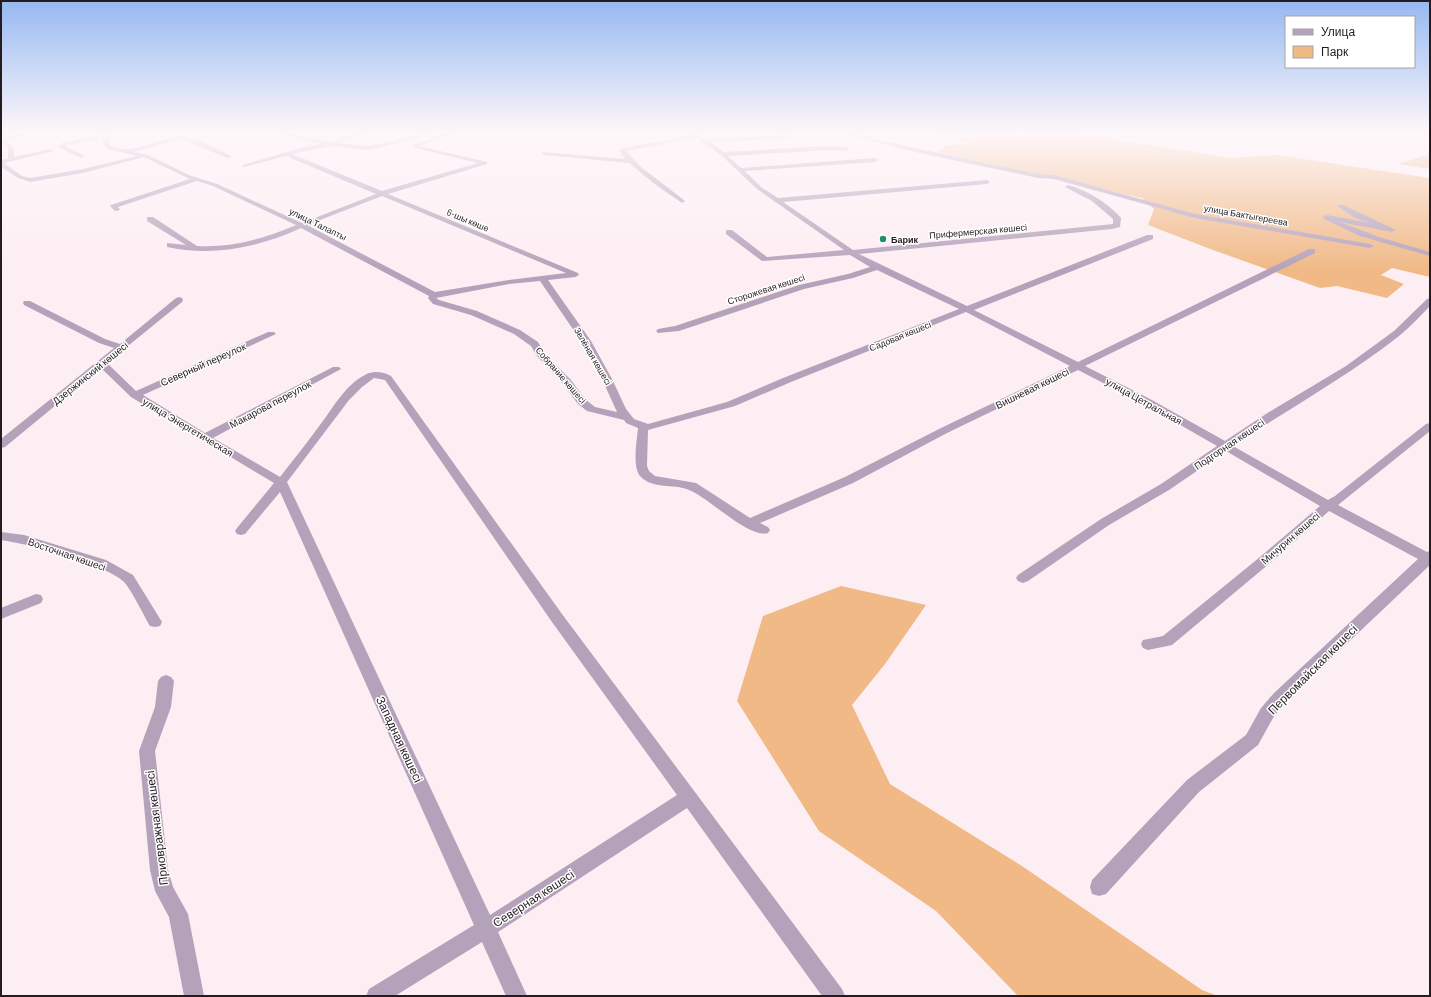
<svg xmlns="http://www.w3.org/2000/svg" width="1431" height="997" font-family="Barlow,sans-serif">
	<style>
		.green { fill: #f0b986 }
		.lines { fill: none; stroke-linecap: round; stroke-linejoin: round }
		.minor { fill: #b4a1ba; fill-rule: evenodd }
		.poi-dot { fill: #208d6c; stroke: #fff; stroke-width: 1.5 }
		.labels { text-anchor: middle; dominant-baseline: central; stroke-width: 3; stroke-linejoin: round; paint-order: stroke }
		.far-street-label { font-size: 9px; fill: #241c1f; stroke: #fff }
		.far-poi-label { font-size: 9px; font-weight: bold; fill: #241c1f; stroke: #fff; text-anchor: start }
		.street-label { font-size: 10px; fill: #241c1f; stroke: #fff }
		.near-street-label { font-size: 12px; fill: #241c1f; stroke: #fff }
	</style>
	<rect width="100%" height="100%" fill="#fdeef3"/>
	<path class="green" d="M 923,132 L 1068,132 L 1230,158 L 1276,155 L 1430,178 L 1430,277 L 1392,268 L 1381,275 L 1404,284 L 1387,298 L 1337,286 L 1320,288 L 1213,250 L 1148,225 L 1154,209 L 1142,198 L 937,152 L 947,145 L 976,144 Z
		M 1430,154 L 1430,169 L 1398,164 Z
		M 841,586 L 926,605 L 885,664 L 852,705 L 890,784 L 1022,866 L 1202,990 L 1218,996 L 1018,996 L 936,911 L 819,831 L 737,701 L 763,616 Z"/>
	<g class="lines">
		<path class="minor" d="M 16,132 L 22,132 L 26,135 L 6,141 L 14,148 L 14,157 L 51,149 L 54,151 L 4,163 L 22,176 L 30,178 L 83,169 L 137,156 L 108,149 L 103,144 L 103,138 L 64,146 L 83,155 L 84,156 L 81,158 L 56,146 L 64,142 L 103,135 L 103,132 L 109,132 L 109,144 C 124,159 163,136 184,136 C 190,136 227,153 232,157 L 227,158 L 184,140 L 173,141 L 134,152 L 148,155 L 189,175 L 217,184 L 302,223 L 376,194 L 286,156 L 243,167 L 243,165 L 304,147 L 320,144 L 300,140 L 279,133 L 278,132 L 285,132 L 303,137 L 331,142 L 363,132 L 370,132 L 369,133 L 338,143 L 368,146 L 429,134 L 429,136 L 368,150 L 330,146 L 292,154 L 382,191 L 478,163 L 415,148 L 413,145 L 448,132 L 455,132 L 454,133 L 419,146 L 487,162 L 487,164 L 388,194 L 578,273 L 579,275 L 575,277 L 548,280 L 591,341 L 612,379 L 626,409 L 634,419 L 648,424 L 727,402 L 783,378 L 959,309 L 877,270 L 853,278 L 804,289 L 679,331 L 658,333 L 656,331 L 658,329 L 675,326 L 799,285 L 848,274 L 870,267 L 850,255 L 762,261 L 726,234 L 726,230 L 732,230 L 767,257 L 844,250 L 757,189 L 721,155 L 696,138 L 626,151 L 641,167 L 684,200 L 685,201 L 682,203 L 656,185 L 629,163 L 544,155 L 542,154 L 542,152 L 625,159 L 619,150 L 620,149 L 692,135 L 688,132 L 694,132 L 705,139 L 791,135 L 794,137 L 793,138 L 710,142 L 724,152 L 830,146 L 847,147 L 850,149 L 847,151 L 830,150 L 728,156 L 741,168 L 875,158 L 878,160 L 875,162 L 745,171 L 761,187 L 778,198 L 987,180 L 990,182 L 987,184 L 783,202 L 853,250 L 1113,224 L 1113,219 L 1092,201 L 1065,187 L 1068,185 C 1087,190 1108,203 1121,218 L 1120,227 L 1112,229 L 859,254 L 967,306 L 1147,235 L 1153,235 L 1153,239 L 974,310 L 1078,362 L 1309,249 L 1315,249 L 1315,253 L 1085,366 L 1150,399 L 1225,441 L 1269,412 L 1346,366 L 1394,331 L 1427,299 L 1430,298 L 1430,306 C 1420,316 1410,327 1399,336 C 1347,377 1288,409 1233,446 L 1328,500 L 1335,496 L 1426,424 L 1430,423 L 1430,431 L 1338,505 L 1427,552 L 1430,551 L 1430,565 L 1284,703 L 1273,718 L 1258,745 L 1199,792 L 1106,894 L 1099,896 L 1092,894 L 1090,887 L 1092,880 L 1187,780 L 1246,735 L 1261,708 L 1274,693 L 1418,559 L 1329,511 L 1270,563 L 1172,645 L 1148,650 L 1143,648 L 1141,644 L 1143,640 L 1163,636 L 1260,557 L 1320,506 L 1226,451 L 1169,490 L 1109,525 L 1028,581 L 1023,583 L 1018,581 L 1016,578 L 1018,575 L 1101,519 L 1161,484 L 1217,446 L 1142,403 L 1078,370 L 947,433 L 853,483 L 760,523 L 768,527 L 770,530 L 768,533 C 749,539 708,497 689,490 C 673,483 653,490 640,476 C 632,466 637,440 638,428 L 626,423 L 624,420 L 587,411 L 578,404 L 562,383 L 537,356 L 531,346 L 514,334 L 471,315 L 433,304 L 428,298 L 429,296 L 301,228 C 260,247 213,257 167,247 L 167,243 L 186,245 L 147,221 L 147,217 L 153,217 L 197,246 C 231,248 264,239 296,225 L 213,186 L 197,181 L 118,207 L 120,210 L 115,211 L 110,206 L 111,205 L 190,179 L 144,157 L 83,173 L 30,182 L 18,178 L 1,167 L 1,160 L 8,159 L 8,148 L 1,142 L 1,139 L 19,134 ZM 382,196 L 566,273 L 509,280 L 435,292 L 307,225 ZM 540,281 L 581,341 L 602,379 L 617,412 L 595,407 L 586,400 L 570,379 L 544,353 L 538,342 L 520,330 L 477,311 L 439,300 L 436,298 L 509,284 ZM 966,312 L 1070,366 L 939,429 L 845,477 L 750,518 L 696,483 L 655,476 L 649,471 L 647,466 L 648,430 L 735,406 L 791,382 Z
			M 837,132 L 845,132 L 915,148 L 1038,174 L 1054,175 L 1195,214 L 1370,244 L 1374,246 L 1370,248 L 1195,218 L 1054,179 L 1038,178 L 915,152 Z
			M 1341,204 L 1396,230 L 1392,232 L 1340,222 L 1379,237 L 1430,252 L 1430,256 L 1360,236 L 1324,219 L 1323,217 L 1327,215 L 1370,223 L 1355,218 L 1339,207 L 1338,206 Z
			M 179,297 L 182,298 L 183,300 L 182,302 L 107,363 L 136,391 L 268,332 L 274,332 L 276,334 L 143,395 L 205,433 L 333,367 L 339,367 L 341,369 L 213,438 L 280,477 C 293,460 307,443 320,425 C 333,408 345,385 365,375 C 373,370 383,372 391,376 L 562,614 L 842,989 L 845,996 L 822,996 L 687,808 L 498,932 L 527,996 L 506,996 L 482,942 L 395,996 L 366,996 L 369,989 L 474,925 L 280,492 L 245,534 L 241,535 L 237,534 L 235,531 L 237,528 L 274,483 L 131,397 L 101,368 L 5,447 L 1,448 L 1,439 L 114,348 L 99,343 L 24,305 L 23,303 L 24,301 L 30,301 L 105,339 L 120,344 L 176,298 ZM 374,378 L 385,380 L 552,622 L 677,795 L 490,915 L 287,482 L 349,400 L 362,387 Z
			M 1,532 L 24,535 L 106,560 L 133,575 L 162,622 L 160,626 L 155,627 L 150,626 C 144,616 130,587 123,581 C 102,563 29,544 1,540 Z
			M 36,594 L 41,595 L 43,599 L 41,603 L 1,619 L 1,608 Z
			M 166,675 L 171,677 L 174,681 L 171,707 L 155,751 L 168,870 L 173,887 L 188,914 L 204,996 L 184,996 L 169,917 L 155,891 L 150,870 L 139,751 L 155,707 L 158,681 L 161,677 Z"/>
	</g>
	<linearGradient id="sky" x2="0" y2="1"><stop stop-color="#96b8f1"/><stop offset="0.49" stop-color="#fef7fa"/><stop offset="1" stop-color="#fef7fa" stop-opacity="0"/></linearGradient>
	<rect width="1431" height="271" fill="url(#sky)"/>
	<circle class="poi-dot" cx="883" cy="239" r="4"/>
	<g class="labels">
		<g class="far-street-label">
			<text transform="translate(1246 215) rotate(10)">улица Бактыгереева</text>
			<text transform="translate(468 220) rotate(23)">6-шы көше</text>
			<text transform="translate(318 224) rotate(26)">улица Талапты</text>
			<text transform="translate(978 231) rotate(-5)">Прифермерская көшесі</text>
			<text transform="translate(766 289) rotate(-18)">Сторожевая көшесі</text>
			<text transform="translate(900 336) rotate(-22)">Садовая көшесі</text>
			<text transform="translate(593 356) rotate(60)">Зелёная көшесі</text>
			<text transform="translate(561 375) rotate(49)">Собрание көшесі</text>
		</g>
		<g class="far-poi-label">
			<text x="891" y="239">Барик</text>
		</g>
		<g class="street-label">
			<text transform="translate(203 364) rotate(-24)">Северный переулок</text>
			<text transform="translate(90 373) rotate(-39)">Дзержинский көшесі</text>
			<text transform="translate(1032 388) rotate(-26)">Вишневая көшесі</text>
			<text transform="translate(1144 401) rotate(29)">улица Цетральная</text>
			<text transform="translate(270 404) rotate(-28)">Макарова переулок</text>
			<text transform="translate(188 427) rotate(31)">улица Энергетическая</text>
			<text transform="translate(1229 444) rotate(-34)">Подгорная көшесі</text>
			<text transform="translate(1290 538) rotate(-41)">Мичурин көшесі</text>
			<text transform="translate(67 554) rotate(19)">Восточная көшесі</text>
		</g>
		<g class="near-street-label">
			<text transform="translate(1312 669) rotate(-45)">Первомайская көшесі</text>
			<text transform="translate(400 739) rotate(65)">Западная көшесі</text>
			<text transform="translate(156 828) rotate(-97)">Приовражная көшесі</text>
			<text transform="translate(533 898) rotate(-33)">Северная көшесі</text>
		</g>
	</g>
	<rect width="1431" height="997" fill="none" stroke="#241c1f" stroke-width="4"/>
	<rect x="1285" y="16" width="130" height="52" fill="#ffffff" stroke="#a7a4a5"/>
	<rect x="1293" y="29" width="20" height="6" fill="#b4a1ba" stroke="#a7a4a5"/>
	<text x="1321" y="36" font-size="12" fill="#241c1f">Улица</text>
	<rect x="1293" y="46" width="20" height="12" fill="#f0b986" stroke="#a7a4a5"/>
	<text x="1321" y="56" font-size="12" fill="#241c1f">Парк</text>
</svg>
